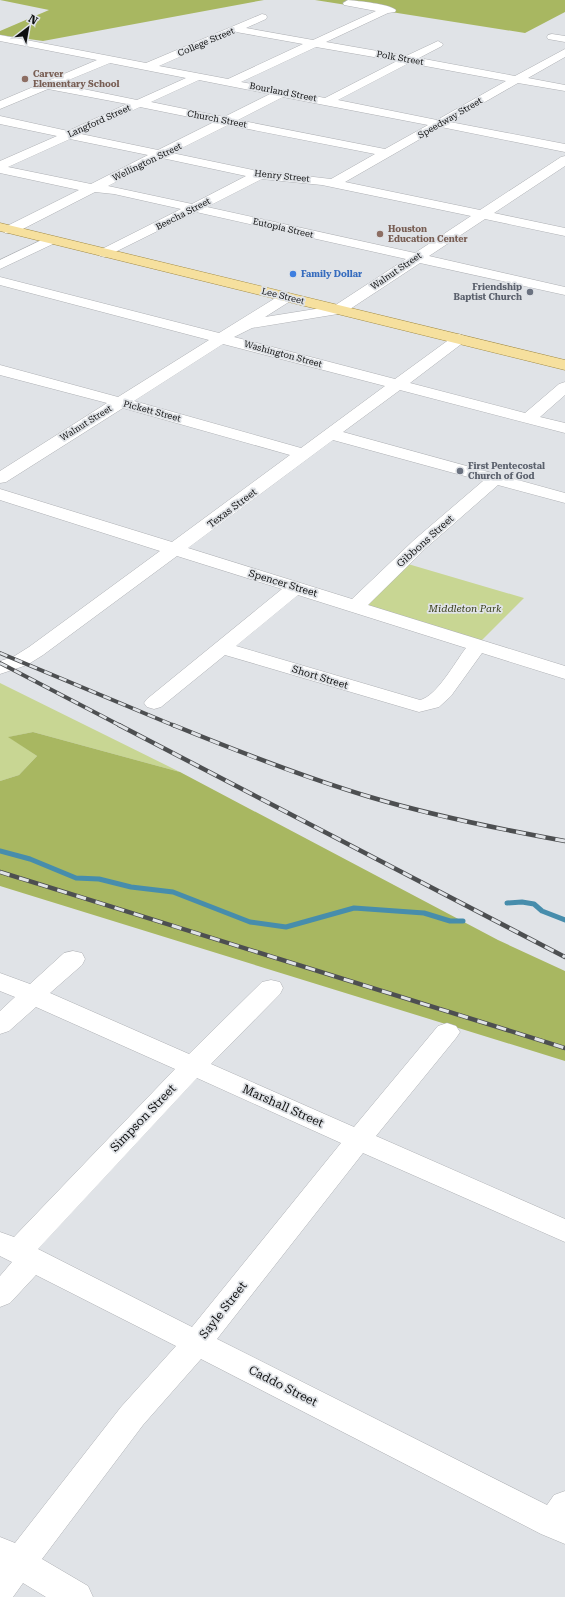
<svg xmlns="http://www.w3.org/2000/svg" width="565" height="1597" font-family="'Roboto Serif',serif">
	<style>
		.green { fill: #c8d693 }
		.forest { fill: #a8b761 }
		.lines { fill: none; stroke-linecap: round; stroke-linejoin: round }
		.stream { stroke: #478dac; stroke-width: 5 }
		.minor-casing { stroke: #aeb0b4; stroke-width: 1 }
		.major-casing { stroke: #a18a43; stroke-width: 1 }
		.minor { fill: #fff; fill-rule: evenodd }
		.major { fill: #f6e09e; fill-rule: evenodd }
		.rail-far1-casing { stroke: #4d4f51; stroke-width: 4 }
		.rail-casing { stroke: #4d4f51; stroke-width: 4.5 }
		.rail-far1 { stroke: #e0e3e7; stroke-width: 2.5; stroke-dasharray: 8; stroke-linecap: butt }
		.rail { stroke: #e0e3e7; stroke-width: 3; stroke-dasharray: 10; stroke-linecap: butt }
		.education-dot { fill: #8d6e63; stroke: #e0e3e7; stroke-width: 1.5 }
		.shop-dot { fill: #3f7fe0; stroke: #e0e3e7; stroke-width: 1.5 }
		.worship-dot { fill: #6b7280; stroke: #e0e3e7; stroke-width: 1.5 }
		.labels { text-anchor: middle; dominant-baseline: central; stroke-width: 3.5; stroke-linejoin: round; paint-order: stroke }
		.far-street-label { font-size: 9px; fill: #0f1011; stroke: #e0e3e7 }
		.far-education-label { font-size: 9px; font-weight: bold; fill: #785e54; stroke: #e0e3e7; text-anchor: start }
		.far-shop-label { font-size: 9px; font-weight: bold; fill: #366cbe; stroke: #e0e3e7; text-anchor: start }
		.far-worship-label { font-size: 9px; font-weight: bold; fill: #5b616d; stroke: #e0e3e7; text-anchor: end }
		.street-label { font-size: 10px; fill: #0f1011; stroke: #e0e3e7 }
		.park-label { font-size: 10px; font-style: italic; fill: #363c18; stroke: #e0e3e7 }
		.near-street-label { font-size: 12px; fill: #0f1011; stroke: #e0e3e7 }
	</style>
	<rect width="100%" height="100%" fill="#e0e3e7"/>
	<path class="green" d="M 408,564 L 524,598 L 481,641 L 364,604 Z
		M 0,683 L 180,772 L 33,732 L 9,737 L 37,756 L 19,775 L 0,781 Z"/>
	<path class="forest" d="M 0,0 L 264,0 L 43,41 L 0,35 L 0,31 L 49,10 Z
		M 315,0 L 565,0 L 565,12 L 525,33 Z
		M 33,732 L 180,772 L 498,940 L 565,971 L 565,1061 L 0,886 L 0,781 L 19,775 L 37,756 L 8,737 Z"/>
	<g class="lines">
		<path class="stream" d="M 0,851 L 30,859 L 76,878 L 99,879 L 131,887 L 173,892 L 250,922 L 286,927 L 354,908 L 424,913 L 450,921 L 463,921
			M 507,903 L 522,902 L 534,904 L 542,911 L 565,920"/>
		<g class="minor-casing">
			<path id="minor" d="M 348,0 C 358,1 390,4 396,10 L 395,12 L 388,13 L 326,42 L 406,56 L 438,41 L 443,44 L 442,46 L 419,58 L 515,76 L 565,49 L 565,57 L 528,78 L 565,85 L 565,91 L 518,83 L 450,122 L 565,144 L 565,152 L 441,127 L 345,182 L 480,210 L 561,157 L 565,156 L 565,166 L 494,213 L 565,228 L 565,236 L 485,219 L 429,256 L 565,287 L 565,295 L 420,263 L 344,313 L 252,328 L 234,337 L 395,379 L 454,336 L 459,334 L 464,336 L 467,339 L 464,342 L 410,383 L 525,413 L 559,384 L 565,382 L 565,395 L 540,417 L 565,423 L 565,433 L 400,390 L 343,432 L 565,493 L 565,503 L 498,485 L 426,548 L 368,605 L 565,666 L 565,679 L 482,653 L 451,696 L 439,707 L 419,712 L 225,655 L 161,707 L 154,709 L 147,707 L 144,703 L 147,699 L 282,589 L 177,556 L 43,655 L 27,665 L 0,674 L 0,661 L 13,657 L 29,647 L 160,551 L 0,500 L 0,489 L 172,542 L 290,455 L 123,408 L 6,482 L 0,483 L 0,471 L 107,403 L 0,375 L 0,365 L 118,397 L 209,340 L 0,285 L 0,277 L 219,333 L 282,294 L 287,293 L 292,294 L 294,297 L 292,300 L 265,317 L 334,306 L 406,259 L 196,212 L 105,257 L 100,256 L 98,253 L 100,250 L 181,209 L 114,194 L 95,192 L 15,233 L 5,233 L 3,230 L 5,227 L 79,190 L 0,173 L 0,161 L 57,136 L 0,124 L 0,116 L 68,131 L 127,104 L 48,89 L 0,109 L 0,101 L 97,60 L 0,41 L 0,35 L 146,63 L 262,14 L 266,15 L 267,17 L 266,19 L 246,28 L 313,40 L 376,11 L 344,5 L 343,3 ZM 236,32 L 303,44 L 228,79 L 159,66 ZM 316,47 L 397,61 L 325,98 L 241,82 ZM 110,63 L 186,78 L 137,100 L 59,84 ZM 409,63 L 506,81 L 437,120 L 338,100 ZM 199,80 L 270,94 L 224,117 L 151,102 ZM 283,97 L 428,125 L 385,149 L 238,120 ZM 140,107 L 214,122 L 158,150 L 81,134 ZM 228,125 L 375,154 L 331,179 L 253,170 L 172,153 ZM 70,139 L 148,155 L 91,184 L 8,167 ZM 162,158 L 246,176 L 192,204 L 108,186 ZM 262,179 L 322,185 L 471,216 L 415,253 L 207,207 ZM 223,344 L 385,386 L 301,448 L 134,401 ZM 333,440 L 483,481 L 414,540 L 352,599 L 188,548 ZM 298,595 L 466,648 C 455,662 437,696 420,700 L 236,646 Z
				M 552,34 L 565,36 L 565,42 L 548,39 L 547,37 L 548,35 Z
				M 50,236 L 55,237 L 57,240 L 55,243 L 0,269 L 0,260 Z
				M 73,951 L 82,953 L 85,959 L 82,965 L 50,993 L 189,1054 L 262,982 L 271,980 L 280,982 L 283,988 L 280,994 L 211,1064 L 354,1127 L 438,1026 L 447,1023 L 456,1026 L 460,1032 L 456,1038 L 376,1136 L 565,1219 L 565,1242 L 363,1153 L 217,1339 L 547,1505 L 554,1495 L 565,1491 L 565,1544 L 541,1534 L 201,1359 L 143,1425 L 42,1559 L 88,1586 L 93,1597 L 46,1597 L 23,1583 L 13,1597 L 0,1597 L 0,1537 L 15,1543 L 121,1407 L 176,1346 L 36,1275 L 10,1303 L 0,1307 L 0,1276 L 12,1262 L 0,1256 L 0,1232 L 14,1237 L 175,1069 L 36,1007 L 9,1031 L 0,1034 L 0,1011 L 15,997 L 0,991 L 0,973 L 30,984 L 64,953 ZM 197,1078 L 341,1143 L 192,1327 L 38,1249 Z"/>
		</g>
		<g class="major-casing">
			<path id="major" d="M 0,223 L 565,360 L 565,370 L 0,231 Z"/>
		</g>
		<use href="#minor" class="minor"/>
		<use href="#major" class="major"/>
		<g class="rail-far1-casing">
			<path id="rail-far1" d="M 0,653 L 175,726
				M 0,663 L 121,726"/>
		</g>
		<g class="rail-casing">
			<path id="rail" d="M 119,725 L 565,957
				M 173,725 C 237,751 303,777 370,797 C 434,816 499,829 565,841
				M 0,872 L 565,1048"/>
		</g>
		<use href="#rail-far1" class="rail-far1"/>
		<use href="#rail" class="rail"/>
	</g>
	<g class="education-dot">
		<circle cx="25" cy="79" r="4"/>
		<circle cx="380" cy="234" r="4"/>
	</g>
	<circle class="shop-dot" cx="293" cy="274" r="4"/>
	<g class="worship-dot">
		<circle cx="530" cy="292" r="4"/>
		<circle cx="460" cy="471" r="4"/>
	</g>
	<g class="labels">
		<g class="far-street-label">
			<text transform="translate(206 42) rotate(-23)">College Street</text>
			<text transform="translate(400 58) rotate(10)">Polk Street</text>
			<text transform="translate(283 92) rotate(11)">Bourland Street</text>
			<text transform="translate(450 118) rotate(-30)">Speedway Street</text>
			<text transform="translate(217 119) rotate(11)">Church Street</text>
			<text transform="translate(99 121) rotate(-24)">Langford Street</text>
			<text transform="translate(147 162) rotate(-26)">Wellington Street</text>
			<text transform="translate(282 176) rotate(6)">Henry Street</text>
			<text transform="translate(183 214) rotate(-27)">Beecha Street</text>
			<text transform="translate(283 228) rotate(13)">Eutopia Street</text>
			<text transform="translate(396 271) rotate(-34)">Walnut Street</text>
			<text transform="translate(283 296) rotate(14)">Lee Street</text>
			<text transform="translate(283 354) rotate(15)">Washington Street</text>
			<text transform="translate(152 411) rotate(15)">Pickett Street</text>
			<text transform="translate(86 423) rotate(-32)">Walnut Street</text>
		</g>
		<g class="far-education-label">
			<text x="33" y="74">Carver<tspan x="33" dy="10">Elementary School</tspan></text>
			<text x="388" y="229">Houston<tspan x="388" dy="10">Education Center</tspan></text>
		</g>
		<g class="far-shop-label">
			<text x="301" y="274">Family Dollar</text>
		</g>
		<g class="far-worship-label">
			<text x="522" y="287">Friendship<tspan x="522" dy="10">Baptist Church</tspan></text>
			<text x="468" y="466" text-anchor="start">First Pentecostal<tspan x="468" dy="10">Church of God</tspan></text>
		</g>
		<g class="street-label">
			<text transform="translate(232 508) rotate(-37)">Texas Street</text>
			<text transform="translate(425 541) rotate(-42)">Gibbons Street</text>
			<text transform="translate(283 583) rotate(17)">Spencer Street</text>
			<text transform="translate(320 677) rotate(17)">Short Street</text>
		</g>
		<g class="park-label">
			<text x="465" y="608">Middleton Park</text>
		</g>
		<g class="near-street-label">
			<text transform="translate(283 1106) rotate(24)">Marshall Street</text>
			<text transform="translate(143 1118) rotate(-46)">Simpson Street</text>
			<text transform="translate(223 1310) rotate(-52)">Sayle Street</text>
			<text transform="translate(283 1386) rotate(27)">Caddo Street</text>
		</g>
	</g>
	<g transform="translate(28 28) rotate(31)" stroke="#e0e3e7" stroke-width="3" paint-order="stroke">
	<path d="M0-3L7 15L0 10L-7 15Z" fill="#0f1011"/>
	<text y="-6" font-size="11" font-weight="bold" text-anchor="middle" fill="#0f1011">N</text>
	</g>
</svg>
